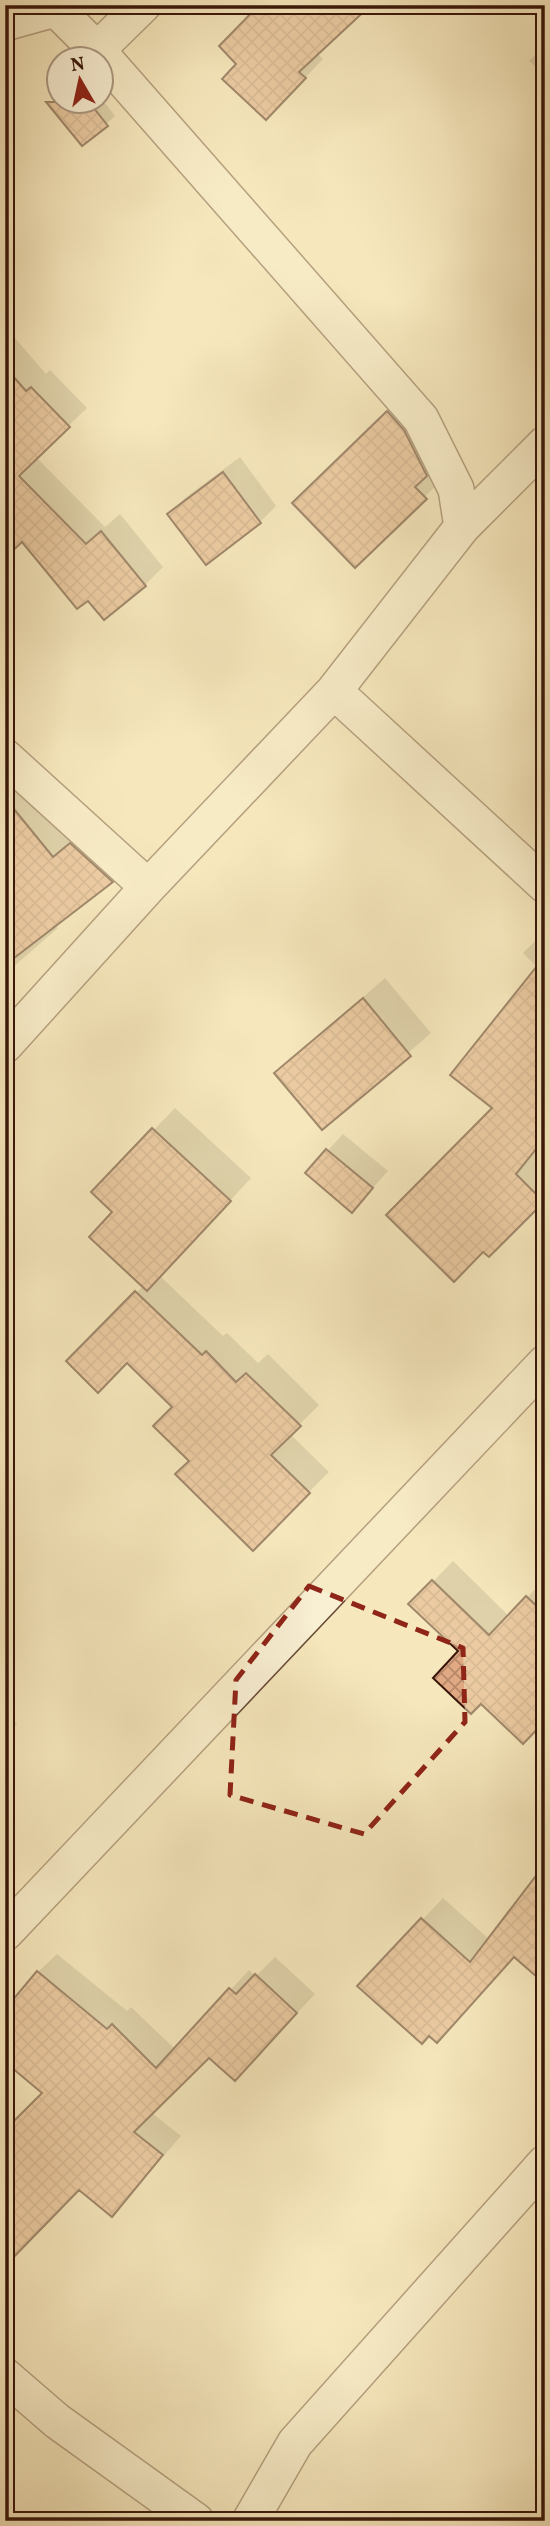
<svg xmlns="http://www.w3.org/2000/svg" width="550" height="2526" font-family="Vollkorn,serif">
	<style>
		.shadow { fill: #0003 }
		.building { fill: url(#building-cross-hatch); stroke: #381609; stroke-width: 2 }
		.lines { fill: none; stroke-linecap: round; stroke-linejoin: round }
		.street-casing { stroke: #684a36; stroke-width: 38 }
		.street { stroke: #f9efd3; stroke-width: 35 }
		.marked { fill: none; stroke: #8f2418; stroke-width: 5; stroke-dasharray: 14 9; stroke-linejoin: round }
	</style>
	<defs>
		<pattern id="building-cross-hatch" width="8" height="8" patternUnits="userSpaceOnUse" patternTransform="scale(1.75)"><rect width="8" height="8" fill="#e0a883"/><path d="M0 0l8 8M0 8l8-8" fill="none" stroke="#b78869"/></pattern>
	</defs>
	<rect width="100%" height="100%" fill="#f6e7bc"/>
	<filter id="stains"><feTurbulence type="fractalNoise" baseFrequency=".00286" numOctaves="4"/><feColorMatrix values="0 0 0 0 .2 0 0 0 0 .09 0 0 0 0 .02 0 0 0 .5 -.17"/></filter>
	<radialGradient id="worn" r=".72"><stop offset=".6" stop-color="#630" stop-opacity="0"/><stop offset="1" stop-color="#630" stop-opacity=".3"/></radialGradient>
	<path class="shadow" d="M 249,5 L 368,5 L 317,53 L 323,59 L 284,100 L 239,64 L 255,12 Z
		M 545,45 L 545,75 L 529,61 Z
		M 102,99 L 115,116 L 83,144 L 67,106 L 72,102 L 102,102 Z
		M 14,337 L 46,374 L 50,370 L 87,408 L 36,457 L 105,527 L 120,514 L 163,567 L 145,585 L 88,598 L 22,540 L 5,556 L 5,344 Z
		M 409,391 L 446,476 L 355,565 L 315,482 Z
		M 240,457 L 276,506 L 260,522 L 169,514 L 185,498 Z
		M 5,771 L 132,861 L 112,881 L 55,924 L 58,928 L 5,974 Z
		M 545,931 L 545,1199 L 489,1255 L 495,1108 L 539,969 L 523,953 Z
		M 385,978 L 431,1033 L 322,1128 L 276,1073 Z
		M 175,1108 L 251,1178 L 160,1276 L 223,1336 L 227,1333 L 258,1363 L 268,1354 L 319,1405 L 290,1434 L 329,1472 L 253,1548 L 191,1461 L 174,1407 L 127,1361 L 68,1361 L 144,1285 L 114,1212 L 94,1192 Z
		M 343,1134 L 388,1171 L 352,1211 L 307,1173 Z
		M 5,1212 L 13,1219 L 5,1227 Z
		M 453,1561 L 509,1616 L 545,1579 L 545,1720 L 460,1651 L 411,1604 Z
		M 5,1713 L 17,1724 L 5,1737 Z
		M 443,1898 L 489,1939 L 515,1956 L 359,1986 Z
		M 57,1954 L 127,2011 L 131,2007 L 175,2049 L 249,1970 L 256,1976 L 275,1957 L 315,1994 L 253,2060 L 209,2056 L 151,2112 L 181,2136 L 112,2215 L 79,2188 L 5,2264 L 5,2127 L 8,2129 L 45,2093 L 38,1972 Z"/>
	<path class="building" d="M 259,5 L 371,5 L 299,72 L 306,78 L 266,120 L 222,79 L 236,64 L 219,46 Z
		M 46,102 L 89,102 L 108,126 L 82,146 Z
		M 5,367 L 26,391 L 31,387 L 70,427 L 19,476 L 86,544 L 101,531 L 146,586 L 104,620 L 88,601 L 77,609 L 22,542 L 5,558 Z
		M 387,411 L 404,430 L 427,476 L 415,487 L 427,499 L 355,568 L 292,503 Z
		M 223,472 L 261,523 L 206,565 L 167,514 Z
		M 5,798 L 53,857 L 70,843 L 113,882 L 5,965 Z
		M 545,956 L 545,1138 L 516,1174 L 544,1202 L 489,1257 L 483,1252 L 454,1282 L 386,1215 L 492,1108 L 450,1075 Z
		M 363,998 L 411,1056 L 322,1130 L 274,1073 Z
		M 152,1128 L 231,1201 L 147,1291 L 89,1237 L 112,1212 L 91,1192 Z
		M 326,1149 L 373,1188 L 352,1213 L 305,1173 Z
		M 135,1291 L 202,1355 L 206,1351 L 236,1382 L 246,1373 L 301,1426 L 271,1455 L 310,1493 L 253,1551 L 175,1474 L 189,1461 L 153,1426 L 172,1407 L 127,1363 L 98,1393 L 66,1361 Z
		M 432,1580 L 489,1635 L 526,1596 L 545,1614 L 545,1721 L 523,1744 L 481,1704 L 471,1714 L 433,1678 L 458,1651 L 408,1604 Z
		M 545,1864 L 545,1984 L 514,1957 L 437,2043 L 429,2036 L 422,2044 L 357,1986 L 421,1918 L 470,1962 Z
		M 37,1971 L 107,2029 L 112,2024 L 156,2068 L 229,1988 L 236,1994 L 255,1974 L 297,2013 L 235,2081 L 209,2058 L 134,2132 L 163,2155 L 112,2217 L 79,2190 L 5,2266 L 5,2130 L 42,2093 L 5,2062 L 5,2009 Z"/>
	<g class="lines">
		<g class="street-casing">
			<path id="street" d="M 52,5 L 97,50 L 421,419 L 456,489 L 462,527
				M 5,23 L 55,9
				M 97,50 L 143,5
				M 334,691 L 545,885
				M 5,757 L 148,887
				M 5,1045 L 148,887 L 334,691 L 462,527 L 545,444
				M 5,1933 L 545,1363
				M 5,2376 L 57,2421 L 196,2521
				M 250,2521 L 295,2443 L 545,2163"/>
		</g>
		<use href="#street" class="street"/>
	</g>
	<path d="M0 0H550V2526H0ZM 309,1586 L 463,1648 L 465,1722 L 364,1834 L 230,1795 L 236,1680 Z" fill="#f6e7bc" fill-opacity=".55" fill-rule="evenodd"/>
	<path class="marked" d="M 309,1586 L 463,1648 L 465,1722 L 364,1834 L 230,1795 L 236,1680 Z"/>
	<rect width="550" height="2526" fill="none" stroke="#f6e7bc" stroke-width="28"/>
	<rect x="7" y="7" width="536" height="2512" fill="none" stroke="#381609" stroke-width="3.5"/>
	<rect x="14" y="14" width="522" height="2498" fill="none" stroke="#381609" stroke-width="2"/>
	<g transform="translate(80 80) rotate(351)"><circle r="33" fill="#f9efd3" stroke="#ac9882" stroke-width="2"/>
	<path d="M0-5L12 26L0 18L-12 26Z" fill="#8f2418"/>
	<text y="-10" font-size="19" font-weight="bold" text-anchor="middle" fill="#381609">N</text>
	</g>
	<rect width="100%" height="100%" filter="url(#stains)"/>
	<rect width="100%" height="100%" fill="url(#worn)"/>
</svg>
